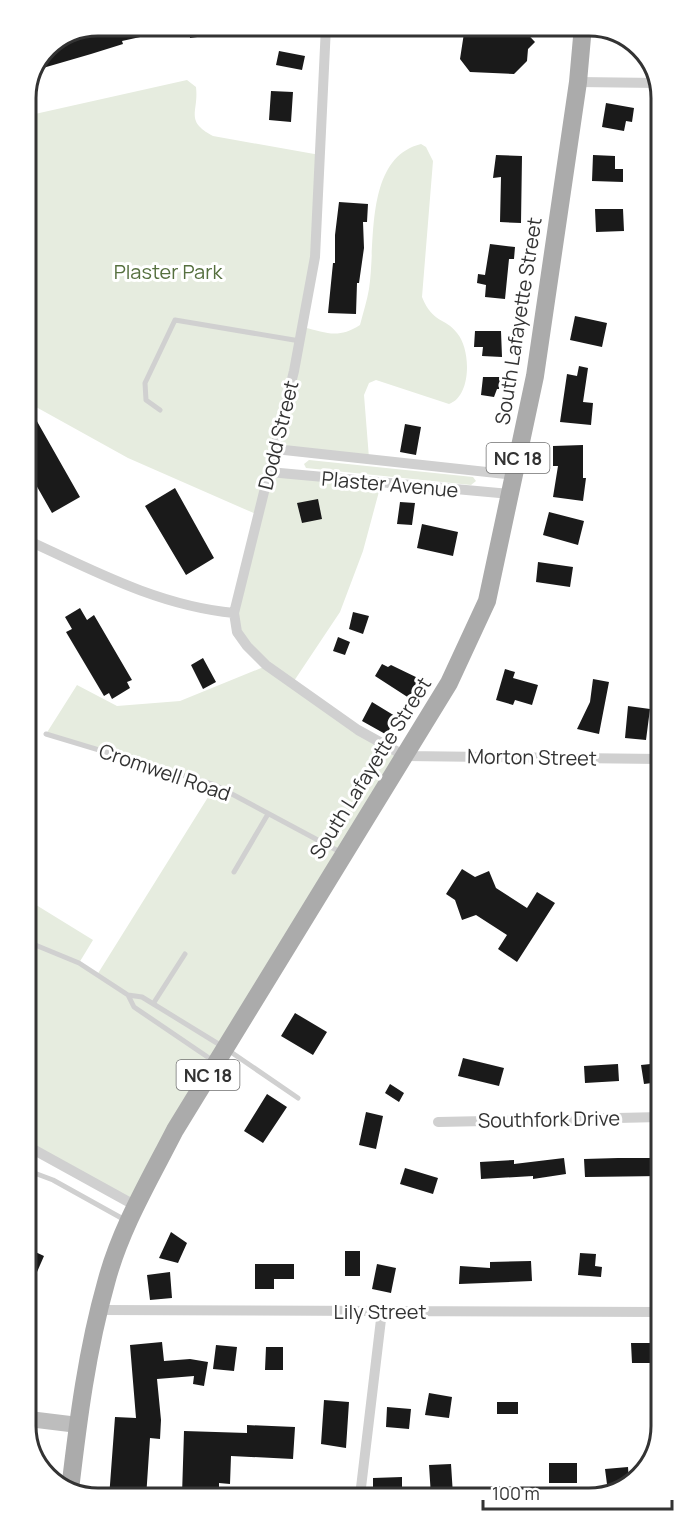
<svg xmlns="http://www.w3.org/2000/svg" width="687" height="1524" font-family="Manrope,sans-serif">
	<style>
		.green { fill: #e6ecdf }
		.building { fill: #1a1a1a }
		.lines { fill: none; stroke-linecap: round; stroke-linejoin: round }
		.lane { stroke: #d0d0d0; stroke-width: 5 }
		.street { stroke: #d0d0d0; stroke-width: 10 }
		.secondary { stroke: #bdbdbd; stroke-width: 16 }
		.primary { stroke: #ababab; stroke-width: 18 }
		.labels { text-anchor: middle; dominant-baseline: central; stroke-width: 6; stroke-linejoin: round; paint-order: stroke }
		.shield { fill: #fff; stroke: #707070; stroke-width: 1.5 }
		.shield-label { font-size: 18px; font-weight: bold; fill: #333 }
		.park-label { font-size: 20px; fill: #56703f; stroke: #fff }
		.street-label { font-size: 20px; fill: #333; stroke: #fff }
		.rim { fill: none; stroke: #333; stroke-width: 3 }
	</style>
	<rect width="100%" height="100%" fill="#fff"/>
	<path class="green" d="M 187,80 L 196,87 C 199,113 184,120 213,136 L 320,155 L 315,257 L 303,327 C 327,333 338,339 360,325 C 363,313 367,301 369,289 C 376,244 364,158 421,144 L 426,147 L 433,161 L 422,297 C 433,324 445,317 457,333 C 471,349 472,396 449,404 L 376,380 L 369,383 L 364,395 L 369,458 L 275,449 L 269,472 L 381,484 L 363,551 L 340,612 L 292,684 L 405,756 L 136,1206 L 29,1147 L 28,900 L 93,940 L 79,963 L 97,975 L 215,786 L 46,734 L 77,685 L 117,706 L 180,701 L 266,666 L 234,622 L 258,515 L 128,458 L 27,402 L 26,116 Z
		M 309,460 L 473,477 L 476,481 L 471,485 L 306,468 L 304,464 Z"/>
	<path class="building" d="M 111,26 L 172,26 L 172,30 L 122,41 L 123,44 L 91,54 L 36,70 L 46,48 L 70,43 L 68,37 L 86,30 L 86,33 Z
		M 189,26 L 211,26 L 212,35 L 190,38 Z
		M 457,26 L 520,26 L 535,42 L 528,49 L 527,61 L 514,74 L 470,72 L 460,59 L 464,33 Z
		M 279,51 L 305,56 L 302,70 L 276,65 Z
		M 271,91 L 293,92 L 291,122 L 269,120 Z
		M 606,103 L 634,108 L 632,122 L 626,121 L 624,131 L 602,127 Z
		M 496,155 L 522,156 L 521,223 L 500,222 L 501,177 L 493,178 Z
		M 593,155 L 615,156 L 615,169 L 623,169 L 623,182 L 592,181 Z
		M 339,202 L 368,204 L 367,222 L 363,222 L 364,248 L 359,283 L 357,283 L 356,314 L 328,313 L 333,263 L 335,263 L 335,235 Z
		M 595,209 L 623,209 L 624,231 L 596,232 Z
		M 490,244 L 515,247 L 514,259 L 509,259 L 505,299 L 485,297 L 486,285 L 477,283 L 478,274 L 485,275 Z
		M 575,316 L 607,323 L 602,347 L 570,340 Z
		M 475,331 L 501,331 L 502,357 L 482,356 L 483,347 L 474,347 Z
		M 579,366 L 588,368 L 583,402 L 593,403 L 591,425 L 560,422 L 567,374 L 577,376 Z
		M 483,377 L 500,377 L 499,389 L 497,389 L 494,397 L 481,395 Z
		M 34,416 L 80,497 L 52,513 L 27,469 L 27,420 Z
		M 405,424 L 421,427 L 416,455 L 400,452 Z
		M 583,445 L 583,478 L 586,478 L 583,501 L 553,497 L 558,466 L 553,466 L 553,446 Z
		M 175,488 L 214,558 L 186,575 L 145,506 Z
		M 318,499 L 322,519 L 302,523 L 297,503 Z
		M 400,502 L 415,503 L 412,525 L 397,524 Z
		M 549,512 L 584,521 L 578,545 L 543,535 Z
		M 422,524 L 458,532 L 453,556 L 417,548 Z
		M 538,562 L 573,567 L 570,587 L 536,582 Z
		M 80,608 L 87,620 L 94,615 L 132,680 L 127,682 L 130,688 L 112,699 L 109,693 L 104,696 L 66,632 L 72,629 L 65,617 Z
		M 353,612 L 369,616 L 363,634 L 349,629 Z
		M 338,637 L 350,642 L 345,655 L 333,651 Z
		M 203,658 L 216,682 L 203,689 L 191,665 Z
		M 382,664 L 388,667 L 391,665 L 420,679 L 409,698 L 375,676 Z
		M 505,669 L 515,672 L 513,678 L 538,685 L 532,705 L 515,700 L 513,705 L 496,700 Z
		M 593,679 L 609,682 L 599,734 L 577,729 L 590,702 Z
		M 372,702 L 395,716 L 387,735 L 362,721 Z
		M 628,706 L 650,709 L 646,740 L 625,738 Z
		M 462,869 L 475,877 L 489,871 L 496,888 L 527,908 L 537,892 L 555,903 L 517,962 L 498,949 L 507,935 L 476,915 L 462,920 L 455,900 L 446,894 Z
		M 295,1013 L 327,1032 L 313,1055 L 281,1036 Z
		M 463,1058 L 504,1068 L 499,1086 L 458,1076 Z
		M 660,1063 L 660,1082 L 644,1084 L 641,1065 Z
		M 618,1064 L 619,1081 L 585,1083 L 584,1066 Z
		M 390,1084 L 404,1093 L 399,1102 L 385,1093 Z
		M 267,1094 L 287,1107 L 263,1143 L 244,1131 Z
		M 366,1112 L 383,1116 L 376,1149 L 359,1145 Z
		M 564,1158 L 566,1174 L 533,1179 L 533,1176 L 481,1179 L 480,1162 L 514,1160 L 514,1164 Z
		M 618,1158 L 661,1158 L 661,1176 L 585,1177 L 584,1159 Z
		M 405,1168 L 438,1178 L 433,1194 L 400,1184 Z
		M 171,1232 L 187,1243 L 178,1263 L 159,1258 Z
		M 29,1249 L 44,1256 L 37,1272 L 29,1268 Z
		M 345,1251 L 360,1251 L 360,1276 L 345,1276 Z
		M 580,1253 L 596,1254 L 595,1266 L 602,1267 L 601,1277 L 578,1275 Z
		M 531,1261 L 532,1281 L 459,1284 L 460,1266 L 490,1268 L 490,1262 Z
		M 255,1264 L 294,1264 L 294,1279 L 274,1279 L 274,1289 L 255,1289 Z
		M 377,1264 L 396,1268 L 391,1293 L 372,1289 Z
		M 170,1272 L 172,1298 L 150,1300 L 147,1275 Z
		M 162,1342 L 164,1361 L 190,1359 L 208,1362 L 204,1386 L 193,1384 L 194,1376 L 157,1379 L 161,1420 L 160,1439 L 150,1438 L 146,1498 L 109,1498 L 115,1417 L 136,1418 L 130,1345 Z
		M 631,1343 L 650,1343 L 650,1363 L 632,1363 Z
		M 216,1345 L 237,1347 L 234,1371 L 213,1369 Z
		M 266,1347 L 283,1347 L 283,1370 L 265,1370 Z
		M 429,1393 L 452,1397 L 449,1418 L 425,1415 Z
		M 324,1400 L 349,1402 L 346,1448 L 321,1444 Z
		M 497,1402 L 518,1402 L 518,1414 L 497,1414 Z
		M 387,1407 L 411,1409 L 409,1429 L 386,1427 Z
		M 247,1425 L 295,1427 L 293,1459 L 231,1456 L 230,1484 L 219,1483 L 219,1496 L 182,1495 L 184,1431 L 247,1433 Z
		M 549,1463 L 577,1463 L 577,1483 L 549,1483 Z
		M 451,1464 L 453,1495 L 431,1496 L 429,1465 Z
		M 628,1467 L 629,1482 L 618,1490 L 608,1492 L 605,1469 Z
		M 402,1477 L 402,1493 L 373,1494 L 373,1478 Z"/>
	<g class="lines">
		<path class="lane" d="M 160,410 L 146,400 L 145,383 L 175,320 L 300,341
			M 46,734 L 215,785 L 342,853
			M 234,872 L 268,814
			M 28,942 L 79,963 L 128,995
			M 153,1004 L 185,954
			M 212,1060 L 134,1007 L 128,995 L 142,997 L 225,1048 L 298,1098
			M 29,1171 L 53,1180 L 125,1220"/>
		<path class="street" d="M 326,26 L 315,257 L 294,371 L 234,613 L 237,632 L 247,646 L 266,665 L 358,730 L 405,756 L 660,759
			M 578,82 L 658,83
			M 275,449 L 515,475
			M 269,472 L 511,494
			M 27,540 C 94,571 159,606 234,613
			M 438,1122 L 661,1117
			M 29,1147 L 136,1206
			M 100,1310 L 661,1312
			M 360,1496 L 382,1311"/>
		<path class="secondary" d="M 29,1419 L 78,1425"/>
		<path class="primary" d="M 70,1490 C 78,1421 87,1350 106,1283 C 120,1229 150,1179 175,1130 L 449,683 L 487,601 L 535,376 L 578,82 L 583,26"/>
	</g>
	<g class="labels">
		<g class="shield">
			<rect x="486.5" y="443" width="63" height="30" rx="4.5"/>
			<rect x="176.5" y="1060" width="63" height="30" rx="4.5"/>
		</g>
		<g class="shield-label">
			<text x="518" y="458">NC 18</text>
			<text x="208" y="1075">NC 18</text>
		</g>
		<g class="park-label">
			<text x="168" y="271">Plaster Park</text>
		</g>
		<g class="street-label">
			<text transform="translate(518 321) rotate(-81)">South Lafayette Street</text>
			<text transform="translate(278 435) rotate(-76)">Dodd Street</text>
			<text transform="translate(390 484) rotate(5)">Plaster Avenue</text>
			<text transform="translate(532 757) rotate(1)">Morton Street</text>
			<text transform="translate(370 768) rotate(-58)">South Lafayette Street</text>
			<text transform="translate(165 772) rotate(19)">Cromwell Road</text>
			<text transform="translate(549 1119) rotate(-1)">Southfork Drive</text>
			<text x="380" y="1311">Lily Street</text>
		</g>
	</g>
	<path d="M0 0H687V1524H0ZM98 36H589A62 62 0 0 1 651 98V1426A62 62 0 0 1 589 1488H98A62 62 0 0 1 36 1426V98A62 62 0 0 1 98 36Z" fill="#fff" fill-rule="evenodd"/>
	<path class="rim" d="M98 36H589A62 62 0 0 1 651 98V1426A62 62 0 0 1 589 1488H98A62 62 0 0 1 36 1426V98A62 62 0 0 1 98 36Z"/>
	<path d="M483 1500v9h189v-9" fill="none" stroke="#333333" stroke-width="3"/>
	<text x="492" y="1500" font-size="18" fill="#333333" stroke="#ffffff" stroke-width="4.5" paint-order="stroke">100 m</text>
</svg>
